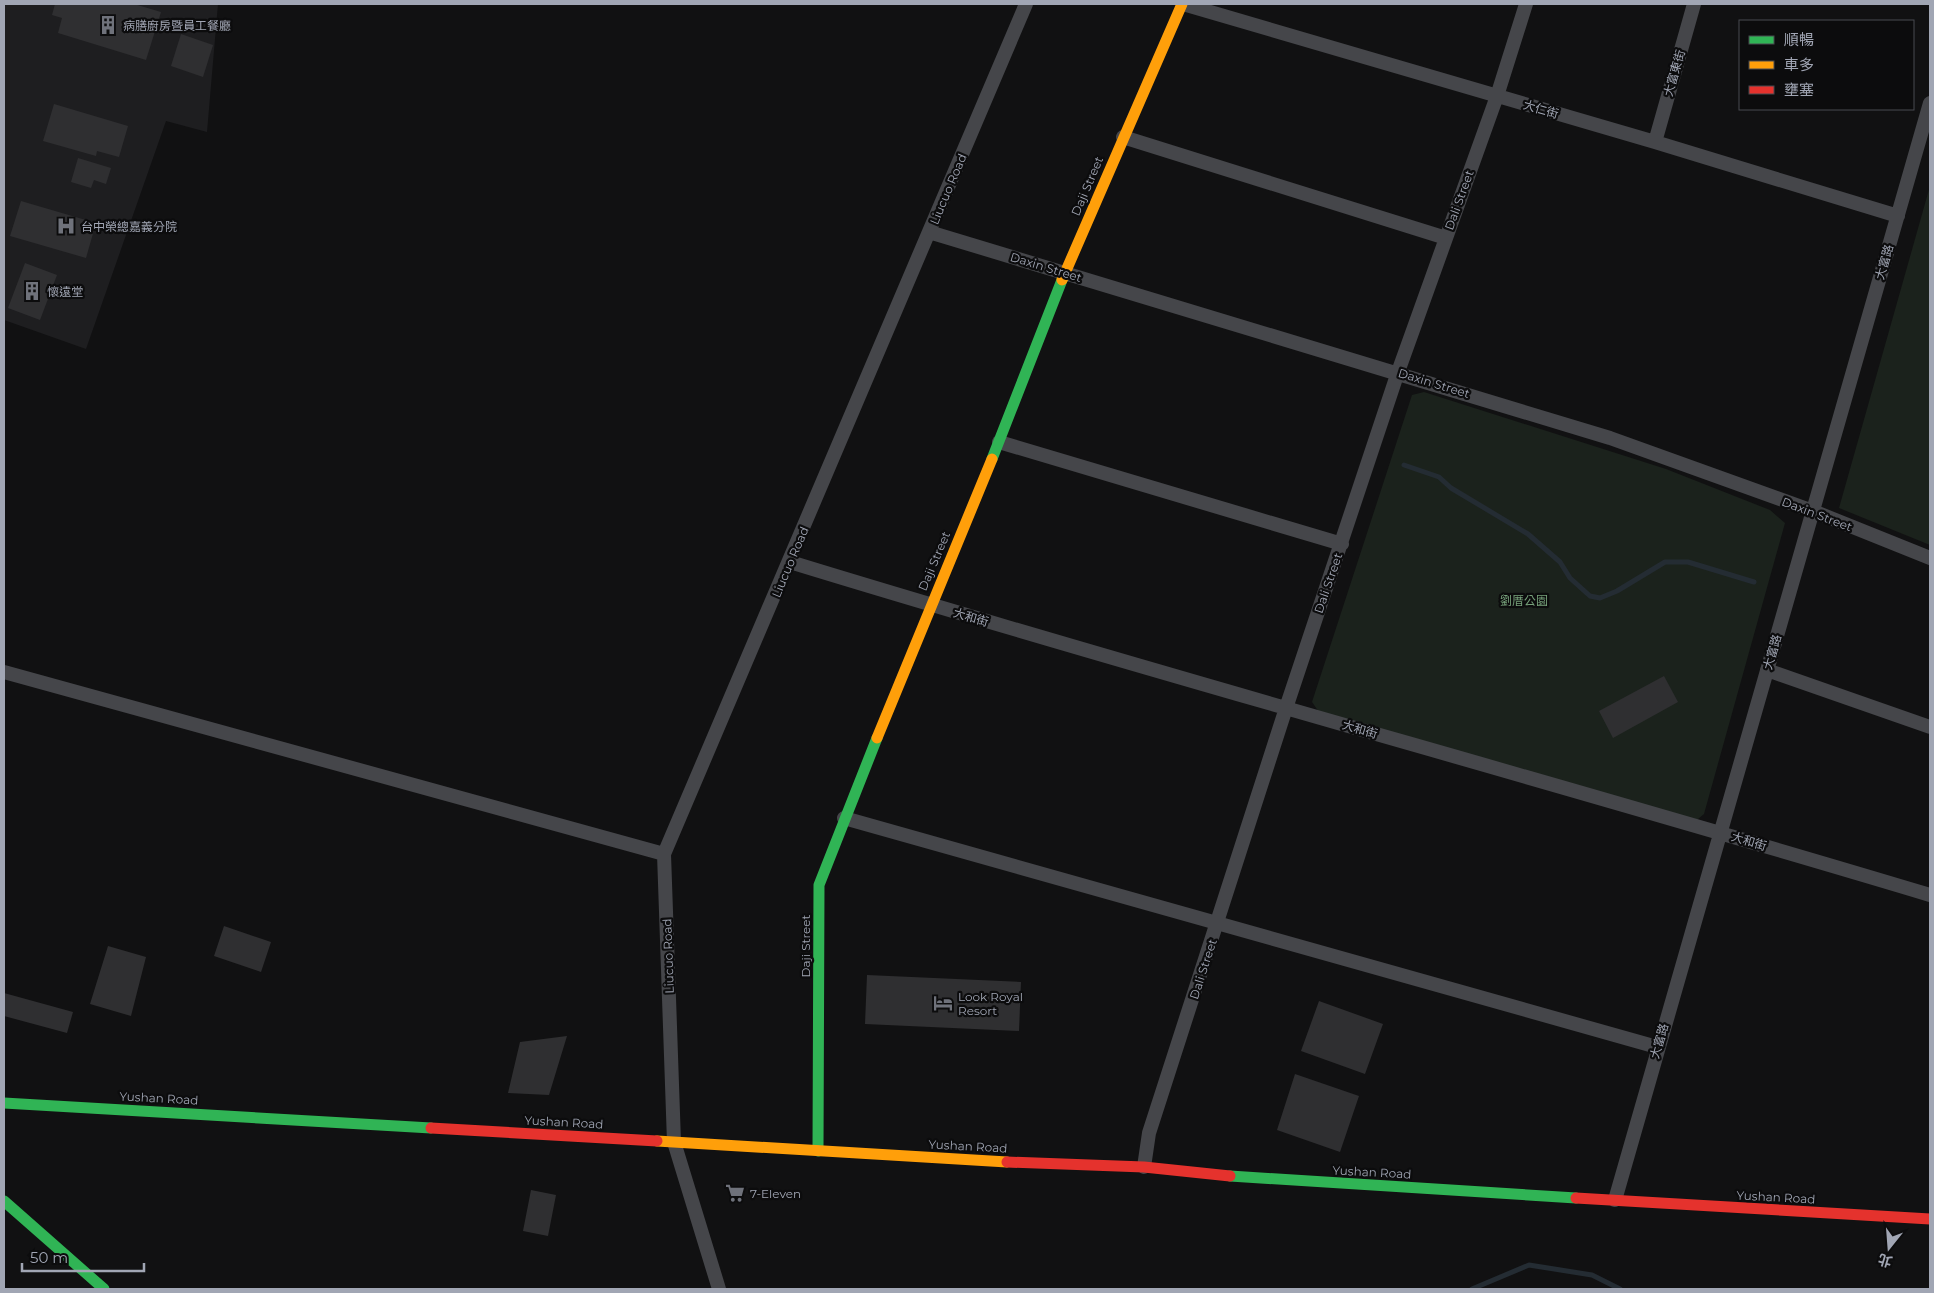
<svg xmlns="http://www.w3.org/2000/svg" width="1934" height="1293" font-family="Montserrat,'Noto Sans TC',sans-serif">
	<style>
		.built { fill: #1e1e20 }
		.green { fill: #1b221c }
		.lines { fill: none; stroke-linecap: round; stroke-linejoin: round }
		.stream { stroke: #242c33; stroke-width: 5 }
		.building { fill: #2f2f31 }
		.street { stroke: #45464a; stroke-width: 14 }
		.fast { stroke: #30b455; stroke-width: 11 }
		.slow { stroke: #ff9f0a; stroke-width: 11 }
		.jam { stroke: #e5322d; stroke-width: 11 }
		.labels { text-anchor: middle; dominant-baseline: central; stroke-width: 4.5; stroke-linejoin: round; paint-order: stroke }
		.poi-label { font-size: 12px; fill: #a1a6b4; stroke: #0c0c0d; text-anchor: start }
		.street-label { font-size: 12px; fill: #a1a6b4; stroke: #0c0c0d }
		.park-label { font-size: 12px; fill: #76a17a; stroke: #0c0c0d }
	</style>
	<rect width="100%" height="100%" fill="#111112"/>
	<path class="built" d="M 4,4 L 218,4 L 207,132 L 166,121 L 86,349 L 4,320 Z"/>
	<path class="green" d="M 1930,186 L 1930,545 L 1839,508 Z
		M 1424,392 L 1666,469 L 1770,510 L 1785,523 L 1704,814 L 1692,824 L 1321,715 L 1312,702 L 1412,395 Z"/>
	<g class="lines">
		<path class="stream" d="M 1404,465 L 1439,477 L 1451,488 L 1528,534 L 1560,562 L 1570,578 L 1590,596 L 1600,598 L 1617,591 L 1665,562 L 1688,562 L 1754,582
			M 1472,1289 L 1529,1265 L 1592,1275 L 1620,1289"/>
	</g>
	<path class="building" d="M 55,4 L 134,4 L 161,12 L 146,60 L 58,33 L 62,18 L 52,15 Z
		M 181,34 L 213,45 L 203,77 L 171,66 Z
		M 54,104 L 128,126 L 119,157 L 97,151 L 96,156 L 43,141 Z
		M 78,158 L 111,168 L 106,184 L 94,180 L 91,188 L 71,182 Z
		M 21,201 L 96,223 L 86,258 L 10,236 Z
		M 25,263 L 57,275 L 40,320 L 8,308 Z
		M 1664,676 L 1678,702 L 1613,738 L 1599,711 Z
		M 224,926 L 271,942 L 261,972 L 214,956 Z
		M 108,946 L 146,957 L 131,1016 L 90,1004 Z
		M 867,975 L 1021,982 L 1019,1031 L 865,1024 Z
		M 4,993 L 73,1012 L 67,1033 L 4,1016 Z
		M 1319,1001 L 1383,1024 L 1365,1074 L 1301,1051 Z
		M 567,1036 L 549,1095 L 508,1093 L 520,1042 Z
		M 1295,1074 L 1359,1096 L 1340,1152 L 1277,1130 Z
		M 531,1190 L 556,1195 L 548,1236 L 523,1231 Z"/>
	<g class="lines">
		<path class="street" d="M 1183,4 L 1655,142 L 1898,216
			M 1123,137 L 1446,238
			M 1655,142 L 1694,4
			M 929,232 L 1610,438 L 1813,511 L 1930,558
			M 999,442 L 1342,544
			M 790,562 C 1168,678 1551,781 1930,895
			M 1767,670 L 1930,727
			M 4,672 L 664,854
			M 844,818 L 1657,1047
			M 1144,1167 L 1149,1133 L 1286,708 L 1398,372 L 1497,96 L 1526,4
			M 1615,1200 L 1930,103
			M 719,1289 L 674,1142 L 664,854 L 1026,4"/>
		<path class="fast" d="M 992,459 L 1062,280
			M 4,1103 L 431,1128
			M 818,1151 L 819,885 L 877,738
			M 1230,1176 L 1576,1198
			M 4,1201 L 104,1289"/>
		<path class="slow" d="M 1062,280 L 1182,4
			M 877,738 L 992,459
			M 657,1141 L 1007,1162"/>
		<path class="jam" d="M 431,1128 L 657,1141
			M 1007,1162 L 1144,1167 L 1230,1176
			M 1576,1198 L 1930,1219"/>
	</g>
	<defs>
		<g id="building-bare" transform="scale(1.5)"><path d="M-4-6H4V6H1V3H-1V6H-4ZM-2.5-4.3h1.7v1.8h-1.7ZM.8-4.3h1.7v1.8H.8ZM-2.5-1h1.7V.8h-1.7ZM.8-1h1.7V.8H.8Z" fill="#6f727b" stroke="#0c0c0d" stroke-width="2.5" paint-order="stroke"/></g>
		<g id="hospital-bare" transform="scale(1.5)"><path d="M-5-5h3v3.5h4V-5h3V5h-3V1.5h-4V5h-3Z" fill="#6f727b" stroke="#0c0c0d" stroke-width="2.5" paint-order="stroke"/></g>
		<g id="hotel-bare" transform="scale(1.5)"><path d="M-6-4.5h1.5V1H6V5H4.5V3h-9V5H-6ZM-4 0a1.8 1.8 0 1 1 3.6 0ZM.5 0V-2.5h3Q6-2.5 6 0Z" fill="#6f727b" stroke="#0c0c0d" stroke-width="2.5" paint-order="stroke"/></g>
		<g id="supermarket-bare" transform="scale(1.5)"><path d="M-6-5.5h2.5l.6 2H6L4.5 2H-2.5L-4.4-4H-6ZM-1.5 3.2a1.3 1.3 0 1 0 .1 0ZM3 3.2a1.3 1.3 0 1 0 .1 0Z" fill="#6f727b" stroke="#0c0c0d" stroke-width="2.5" paint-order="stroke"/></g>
	</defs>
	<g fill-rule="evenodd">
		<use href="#building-bare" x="108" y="25"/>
		<use href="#hospital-bare" x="66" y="226"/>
		<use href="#building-bare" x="32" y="291"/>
		<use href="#hotel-bare" x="943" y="1003"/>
		<use href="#supermarket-bare" x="735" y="1193"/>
	</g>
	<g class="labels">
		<g class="poi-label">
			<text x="123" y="25">病膳廚房暨員工餐廳</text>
			<text x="81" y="226">台中榮總嘉義分院</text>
			<text x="47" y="291">懷遠堂</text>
			<text x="958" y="996">Look Royal<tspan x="958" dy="14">Resort</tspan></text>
			<text x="750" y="1193">7-Eleven</text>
		</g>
		<g class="street-label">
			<text transform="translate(1674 73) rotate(-74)">大富東街</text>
			<text transform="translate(1541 109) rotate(16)">大仁街</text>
			<text transform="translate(1087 186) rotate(-67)">Daji Street</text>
			<text transform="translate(948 189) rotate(-67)">Liucuo Road</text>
			<text transform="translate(1459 200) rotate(-70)">Dali Street</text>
			<text transform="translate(1884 262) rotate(-74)">大富路</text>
			<text transform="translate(1046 267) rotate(17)">Daxin Street</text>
			<text transform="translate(1434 383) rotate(17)">Daxin Street</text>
			<text transform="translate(1817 514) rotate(21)">Daxin Street</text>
			<text transform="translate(934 561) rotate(-67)">Daji Street</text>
			<text transform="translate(790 562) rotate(-67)">Liucuo Road</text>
			<text transform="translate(1328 583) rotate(-71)">Dali Street</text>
			<text transform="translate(971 617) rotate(16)">大和街</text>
			<text transform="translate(1772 652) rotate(-74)">大富路</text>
			<text transform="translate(1360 729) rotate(16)">大和街</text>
			<text transform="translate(1749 841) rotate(17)">大和街</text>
			<text transform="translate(805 946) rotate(-90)">Daji Street</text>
			<text transform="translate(668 956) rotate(-92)">Liucuo Road</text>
			<text transform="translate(1203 969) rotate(-72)">Dali Street</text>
			<text transform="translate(1659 1041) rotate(-74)">大富路</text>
			<text transform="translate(159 1098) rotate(3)">Yushan Road</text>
			<text transform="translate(564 1122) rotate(3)">Yushan Road</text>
			<text transform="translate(968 1146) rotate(3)">Yushan Road</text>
			<text transform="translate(1372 1172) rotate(3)">Yushan Road</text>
			<text transform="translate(1776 1197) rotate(3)">Yushan Road</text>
		</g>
		<g class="park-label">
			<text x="1524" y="600">劉厝公園</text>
		</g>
	</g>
	<rect width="1934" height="1293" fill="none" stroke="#a1a6b4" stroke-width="10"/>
	<rect x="1739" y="20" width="175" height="90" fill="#0c0c0d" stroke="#484a50"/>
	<rect x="1749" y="36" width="25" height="8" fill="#30b455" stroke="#484a50"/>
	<text x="1784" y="45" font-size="15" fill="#a1a6b4">順暢</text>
	<rect x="1749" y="61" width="25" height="8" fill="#ff9f0a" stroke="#484a50"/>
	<text x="1784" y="70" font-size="15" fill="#a1a6b4">車多</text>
	<rect x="1749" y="86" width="25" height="8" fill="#e5322d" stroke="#484a50"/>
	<text x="1784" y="95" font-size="15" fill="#a1a6b4">壅塞</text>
	<g transform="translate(1889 1248) rotate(197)" stroke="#0c0c0d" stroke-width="4" paint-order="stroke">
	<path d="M0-4L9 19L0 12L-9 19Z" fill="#a1a6b4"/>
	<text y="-8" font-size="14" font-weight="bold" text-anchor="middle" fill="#a1a6b4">北</text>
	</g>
	<path d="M22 1263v8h122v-8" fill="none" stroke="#a1a6b4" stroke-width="2.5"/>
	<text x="30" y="1263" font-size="15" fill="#a1a6b4" stroke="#0c0c0d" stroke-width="4" paint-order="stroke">50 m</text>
</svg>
